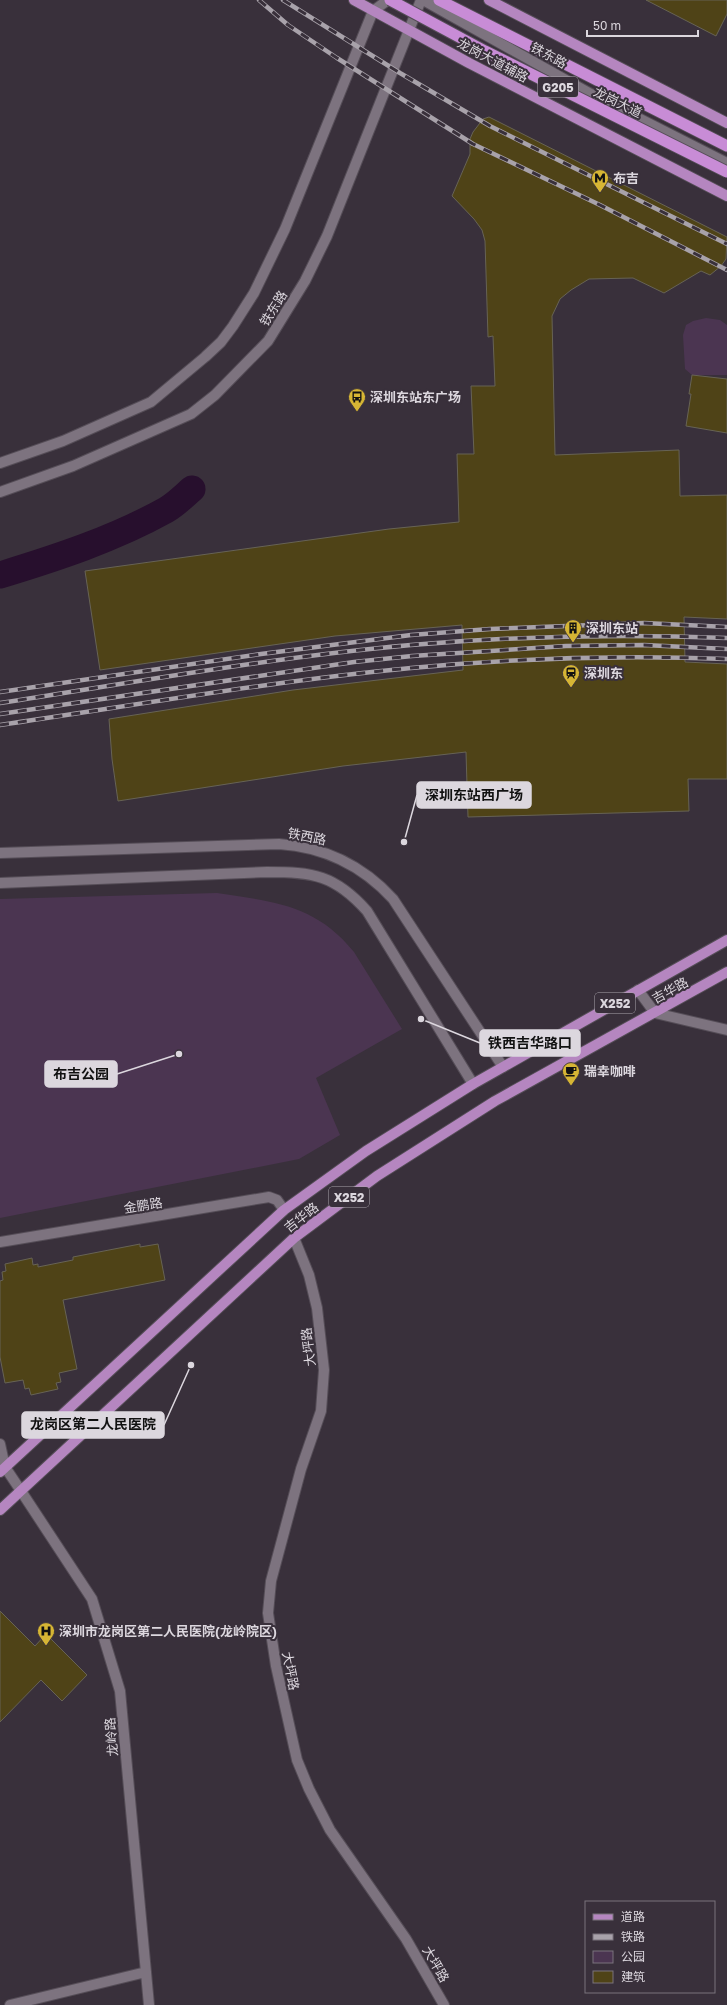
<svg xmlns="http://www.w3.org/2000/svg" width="727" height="2005" font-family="'Golos Text','Noto Sans SC',sans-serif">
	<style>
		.green { fill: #4b3551 }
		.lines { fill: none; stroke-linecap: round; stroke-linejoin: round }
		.river { stroke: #270f2d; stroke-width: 27 }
		.building { fill: #4f4317; stroke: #676355 }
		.minor-casing { stroke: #554d57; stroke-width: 12 }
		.tertiary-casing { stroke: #554d57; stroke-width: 12 }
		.secondary-casing { stroke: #554d57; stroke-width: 12 }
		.primary-casing { stroke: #554d57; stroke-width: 12 }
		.trunk-casing { stroke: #554d57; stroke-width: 13 }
		.minor { stroke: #7d737f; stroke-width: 10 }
		.tertiary { stroke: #7d737f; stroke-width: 10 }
		.secondary { stroke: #7d737f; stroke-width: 10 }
		.primary { stroke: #b586c0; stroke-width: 10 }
		.trunk { stroke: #c88cd6; stroke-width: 11 }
		.rail-casing { stroke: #a8a2aa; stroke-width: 4.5 }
		.rail { stroke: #39303b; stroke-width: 3; stroke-dasharray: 9; stroke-linecap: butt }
		.trunk-bridge-casing { stroke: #554d57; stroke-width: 13; stroke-linecap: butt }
		.trunk-bridge { stroke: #c88cd6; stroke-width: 11 }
		.labels { text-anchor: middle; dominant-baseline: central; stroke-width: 4; stroke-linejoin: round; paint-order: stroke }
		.shield { fill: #39303b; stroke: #aba5ad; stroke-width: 1 }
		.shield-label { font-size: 12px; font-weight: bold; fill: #dcd7de }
		.street-label { font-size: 13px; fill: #dcd7de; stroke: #39303b }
		.poi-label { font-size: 13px; font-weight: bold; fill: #dcd7de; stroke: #39303b; text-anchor: start }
		.leader { fill: none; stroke: #dcd7de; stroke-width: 1.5 }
		.callout-dot { fill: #dcd7de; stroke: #39303b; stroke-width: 1.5 }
		.callout { fill: #dcd7de; stroke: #dcd7de; stroke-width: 1.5 }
		.callout-label { font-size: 14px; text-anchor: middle; font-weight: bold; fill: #111 }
	</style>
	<rect width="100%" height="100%" fill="#39303b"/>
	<path class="green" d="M 706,318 L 720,320 L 727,325 L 727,375 L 692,375 L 685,369 L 683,335 L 686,325 L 693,321 Z
		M 217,893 C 274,902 315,904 354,952 L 402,1029 L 316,1078 L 340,1135 L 299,1159 L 0,1218 L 0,899 Z"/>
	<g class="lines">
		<path class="river" d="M 0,575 C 56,558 114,539 166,510 C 175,505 184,496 192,489"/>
	</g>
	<path class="building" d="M 646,0 L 727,0 L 727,14 L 716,36 Z
		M 489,117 L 727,237 L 726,259 L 721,266 L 710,275 L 701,271 L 664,293 L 633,278 L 589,279 L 571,290 L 560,299 L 552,316 L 555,455 L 679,450 L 680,496 L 727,495 L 727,619 L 684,617 L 685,662 L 727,664 L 727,779 L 688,779 L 689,811 L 468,817 L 466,752 L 343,766 L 118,801 L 112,759 L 109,719 L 293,690 L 463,670 L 462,625 L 335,636 L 100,670 L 85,571 L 389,529 L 459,522 L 457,454 L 474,454 L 471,386 L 495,386 L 493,336 L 488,337 L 485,241 L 482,230 L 474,219 L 452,196 L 470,154 L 470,139 L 473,132 L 483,119 Z
		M 692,375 L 727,379 L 727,433 L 686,426 L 691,394 L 689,394 Z
		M 140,1244 L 140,1247 L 158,1244 L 165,1280 L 63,1300 L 77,1369 L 59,1373 L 61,1382 L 56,1383 L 58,1389 L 31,1395 L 29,1388 L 25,1389 L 23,1380 L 5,1383 L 0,1357 L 0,1281 L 3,1280 L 2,1272 L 6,1271 L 5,1264 L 32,1258 L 33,1265 L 38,1264 L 38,1267 L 73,1260 L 73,1257 Z
		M 0,1611 L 35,1646 L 46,1634 L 87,1675 L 62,1701 L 41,1680 L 0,1722 Z"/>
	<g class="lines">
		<g class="minor-casing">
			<path id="minor" d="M 294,1238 L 309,1275 L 317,1308 L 324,1370 L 321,1411 L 301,1469 L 271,1581 L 268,1613 L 276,1666 L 297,1760 L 309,1789 L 330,1830 L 406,1939 L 444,2005
				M 21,1491 L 92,1599 L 120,1691 L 149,2005
				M 10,2005 L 146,1972"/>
		</g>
		<g class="tertiary-casing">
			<path id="tertiary" d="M 638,990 L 655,1013 L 727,1030
				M 0,1242 L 269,1197 L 277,1200 L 284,1210
				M 0,1444 L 5,1467 L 21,1491"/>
		</g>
		<g class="secondary-casing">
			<path id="secondary" d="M 423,0 L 591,94 L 727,163
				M 0,463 L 63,441 L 151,402 L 205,357 L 221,342 L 233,326 L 254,293 L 285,229 L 373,11 L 388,0
				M 0,492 L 73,466 L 191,414 L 215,395 L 268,341 L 305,281 L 327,236 L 421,0
				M 0,853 L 279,844 C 325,847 362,865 393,899 L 503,1067
				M 0,883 L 267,872 C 313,872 335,875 367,911 L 473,1084"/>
		</g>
		<g class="primary-casing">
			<path id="primary" d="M 354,0 L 469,63 L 727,196
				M 489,0 L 727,123
				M 0,1472 L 284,1210 L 366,1151 L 473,1084 L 727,940
				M 0,1510 L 294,1238 L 377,1176 L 495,1101 L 727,972"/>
		</g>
		<g class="trunk-casing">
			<path id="trunk" d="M 439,0 L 727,146"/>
		</g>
		<use href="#minor" class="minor"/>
		<use href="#tertiary" class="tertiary"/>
		<use href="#secondary" class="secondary"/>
		<use href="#primary" class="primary"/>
		<use href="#trunk" class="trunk"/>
		<g class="rail-casing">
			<path id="rail" d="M 259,0 L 288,25 L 337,58 L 473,144 L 600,205 L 727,270
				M 283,0 L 400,73 L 490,126 L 727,244
				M 0,692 L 261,654 L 411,635 L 490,629 L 644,623 L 727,627
				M 0,703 C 137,682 274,657 411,645 C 516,636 622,634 727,638
				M 0,714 L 354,662 L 412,656 L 566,646 L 644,645 L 727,649
				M 0,725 C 137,705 273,681 411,668 C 517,658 621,655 727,659"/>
		</g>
		<use href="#rail" class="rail"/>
		<g class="trunk-bridge-casing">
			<path id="trunk-bridge" d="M 390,0 L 485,51 L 727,172"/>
		</g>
		<use href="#trunk-bridge" class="trunk-bridge"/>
	</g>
	<defs>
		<g id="metro-pin" transform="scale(0.9)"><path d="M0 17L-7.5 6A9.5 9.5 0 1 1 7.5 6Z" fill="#d6b534" stroke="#39303b"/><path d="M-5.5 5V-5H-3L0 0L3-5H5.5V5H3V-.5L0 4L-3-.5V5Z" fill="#111"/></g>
		<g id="bus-pin" transform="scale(0.9)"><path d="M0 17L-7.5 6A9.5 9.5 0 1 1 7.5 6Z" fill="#d6b534" stroke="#39303b"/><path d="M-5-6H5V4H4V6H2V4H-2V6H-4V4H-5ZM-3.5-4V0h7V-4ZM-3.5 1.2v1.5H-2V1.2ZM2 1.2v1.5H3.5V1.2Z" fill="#111"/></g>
		<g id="building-pin" transform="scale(0.9)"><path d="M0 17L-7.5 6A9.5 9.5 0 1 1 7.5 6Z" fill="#d6b534" stroke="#39303b"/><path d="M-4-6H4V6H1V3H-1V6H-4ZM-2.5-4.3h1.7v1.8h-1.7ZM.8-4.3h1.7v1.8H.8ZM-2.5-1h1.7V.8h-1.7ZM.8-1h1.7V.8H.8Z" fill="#111"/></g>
		<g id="station-pin" transform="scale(0.9)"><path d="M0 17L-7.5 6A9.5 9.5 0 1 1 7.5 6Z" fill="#d6b534" stroke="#39303b"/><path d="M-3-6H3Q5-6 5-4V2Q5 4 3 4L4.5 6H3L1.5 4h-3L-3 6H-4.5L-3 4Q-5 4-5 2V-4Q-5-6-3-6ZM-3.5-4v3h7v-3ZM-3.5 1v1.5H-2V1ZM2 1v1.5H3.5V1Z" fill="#111"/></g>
		<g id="cafe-pin" transform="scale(0.9)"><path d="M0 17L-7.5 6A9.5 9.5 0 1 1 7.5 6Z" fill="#d6b534" stroke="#39303b"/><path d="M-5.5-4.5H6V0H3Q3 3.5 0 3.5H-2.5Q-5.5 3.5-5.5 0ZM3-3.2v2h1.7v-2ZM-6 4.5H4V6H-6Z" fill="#111"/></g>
		<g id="hospital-pin" transform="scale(0.9)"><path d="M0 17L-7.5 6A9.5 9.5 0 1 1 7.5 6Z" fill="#d6b534" stroke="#39303b"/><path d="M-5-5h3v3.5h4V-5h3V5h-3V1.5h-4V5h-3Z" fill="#111"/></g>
	</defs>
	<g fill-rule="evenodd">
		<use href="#metro-pin" x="600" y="178"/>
		<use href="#bus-pin" x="357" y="397"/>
		<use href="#building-pin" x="573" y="628"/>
		<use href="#station-pin" x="571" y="673"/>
		<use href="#cafe-pin" x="571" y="1071"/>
		<use href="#hospital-pin" x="46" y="1631"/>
	</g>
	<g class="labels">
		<g class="shield">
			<rect x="538" y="77" width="40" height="20" rx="3"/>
			<rect x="595" y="993" width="40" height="20" rx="3"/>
			<rect x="329" y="1187" width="40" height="20" rx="3"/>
		</g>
		<g class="shield-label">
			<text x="558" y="87">G205</text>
			<text x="615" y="1003">X252</text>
			<text x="349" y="1197">X252</text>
		</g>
		<g class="street-label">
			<text transform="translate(549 55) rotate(29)">铁东路</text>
			<text transform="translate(493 60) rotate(28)">龙岗大道辅路</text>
			<text transform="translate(618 102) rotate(26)">龙岗大道</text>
			<text transform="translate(273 308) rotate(-58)">铁东路</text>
			<text transform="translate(307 836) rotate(11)">铁西路</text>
			<text transform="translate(670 990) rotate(-29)">吉华路</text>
			<text transform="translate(143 1205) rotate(-9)">金鹏路</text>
			<text transform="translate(301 1217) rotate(-38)">吉华路</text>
			<text transform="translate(308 1347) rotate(-97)">大坪路</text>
			<text transform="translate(291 1671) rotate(79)">大坪路</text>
			<text transform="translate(111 1737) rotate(-95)">龙岭路</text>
			<text transform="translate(436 1964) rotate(60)">大坪路</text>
		</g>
		<g class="poi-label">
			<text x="613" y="178">布吉</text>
			<text x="370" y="397">深圳东站东广场</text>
			<text x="586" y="628">深圳东站</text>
			<text x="584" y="673">深圳东</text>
			<text x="584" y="1071">瑞幸咖啡</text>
			<text x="59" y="1631">深圳市龙岗区第二人民医院(龙岭院区)</text>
		</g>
	</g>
	<path class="leader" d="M404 842L417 795M421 1019L480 1043M179 1054L117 1074M191 1365L164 1425"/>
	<g class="callout-dot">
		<circle cx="404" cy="842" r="4"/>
		<circle cx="421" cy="1019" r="4"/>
		<circle cx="179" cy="1054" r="4"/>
		<circle cx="191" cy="1365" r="4"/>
	</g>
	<g class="callout">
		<rect x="417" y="782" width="114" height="26" rx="4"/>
		<rect x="480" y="1030" width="100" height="26" rx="4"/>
		<rect x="45" y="1061" width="72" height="26" rx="4"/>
		<rect x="22" y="1412" width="142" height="26" rx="4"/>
	</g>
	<g class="callout-label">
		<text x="474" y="800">深圳东站西广场</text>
		<text x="530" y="1048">铁西吉华路口</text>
		<text x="81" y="1079">布吉公园</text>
		<text x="93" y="1429">龙岗区第二人民医院</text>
	</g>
	<rect x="585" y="1901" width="130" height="92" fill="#39303b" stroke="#7a737c"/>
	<rect x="593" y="1914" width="20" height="6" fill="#b586c0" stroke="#7a737c"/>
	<text x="621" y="1921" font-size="12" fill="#dcd7de">道路</text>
	<rect x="593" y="1934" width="20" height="6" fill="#a8a2aa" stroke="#7a737c"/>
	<text x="621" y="1941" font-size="12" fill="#dcd7de">铁路</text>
	<rect x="593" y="1951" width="20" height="12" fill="#4b3551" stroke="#7a737c"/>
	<text x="621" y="1961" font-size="12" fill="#dcd7de">公园</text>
	<rect x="593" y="1971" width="20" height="12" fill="#4f4317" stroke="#7a737c"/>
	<text x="621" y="1981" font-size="12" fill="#dcd7de">建筑</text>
	<path d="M587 30v6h111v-6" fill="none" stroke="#dcd7de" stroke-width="2"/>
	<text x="593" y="30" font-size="12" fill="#dcd7de" stroke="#39303b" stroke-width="3" paint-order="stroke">50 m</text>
</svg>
